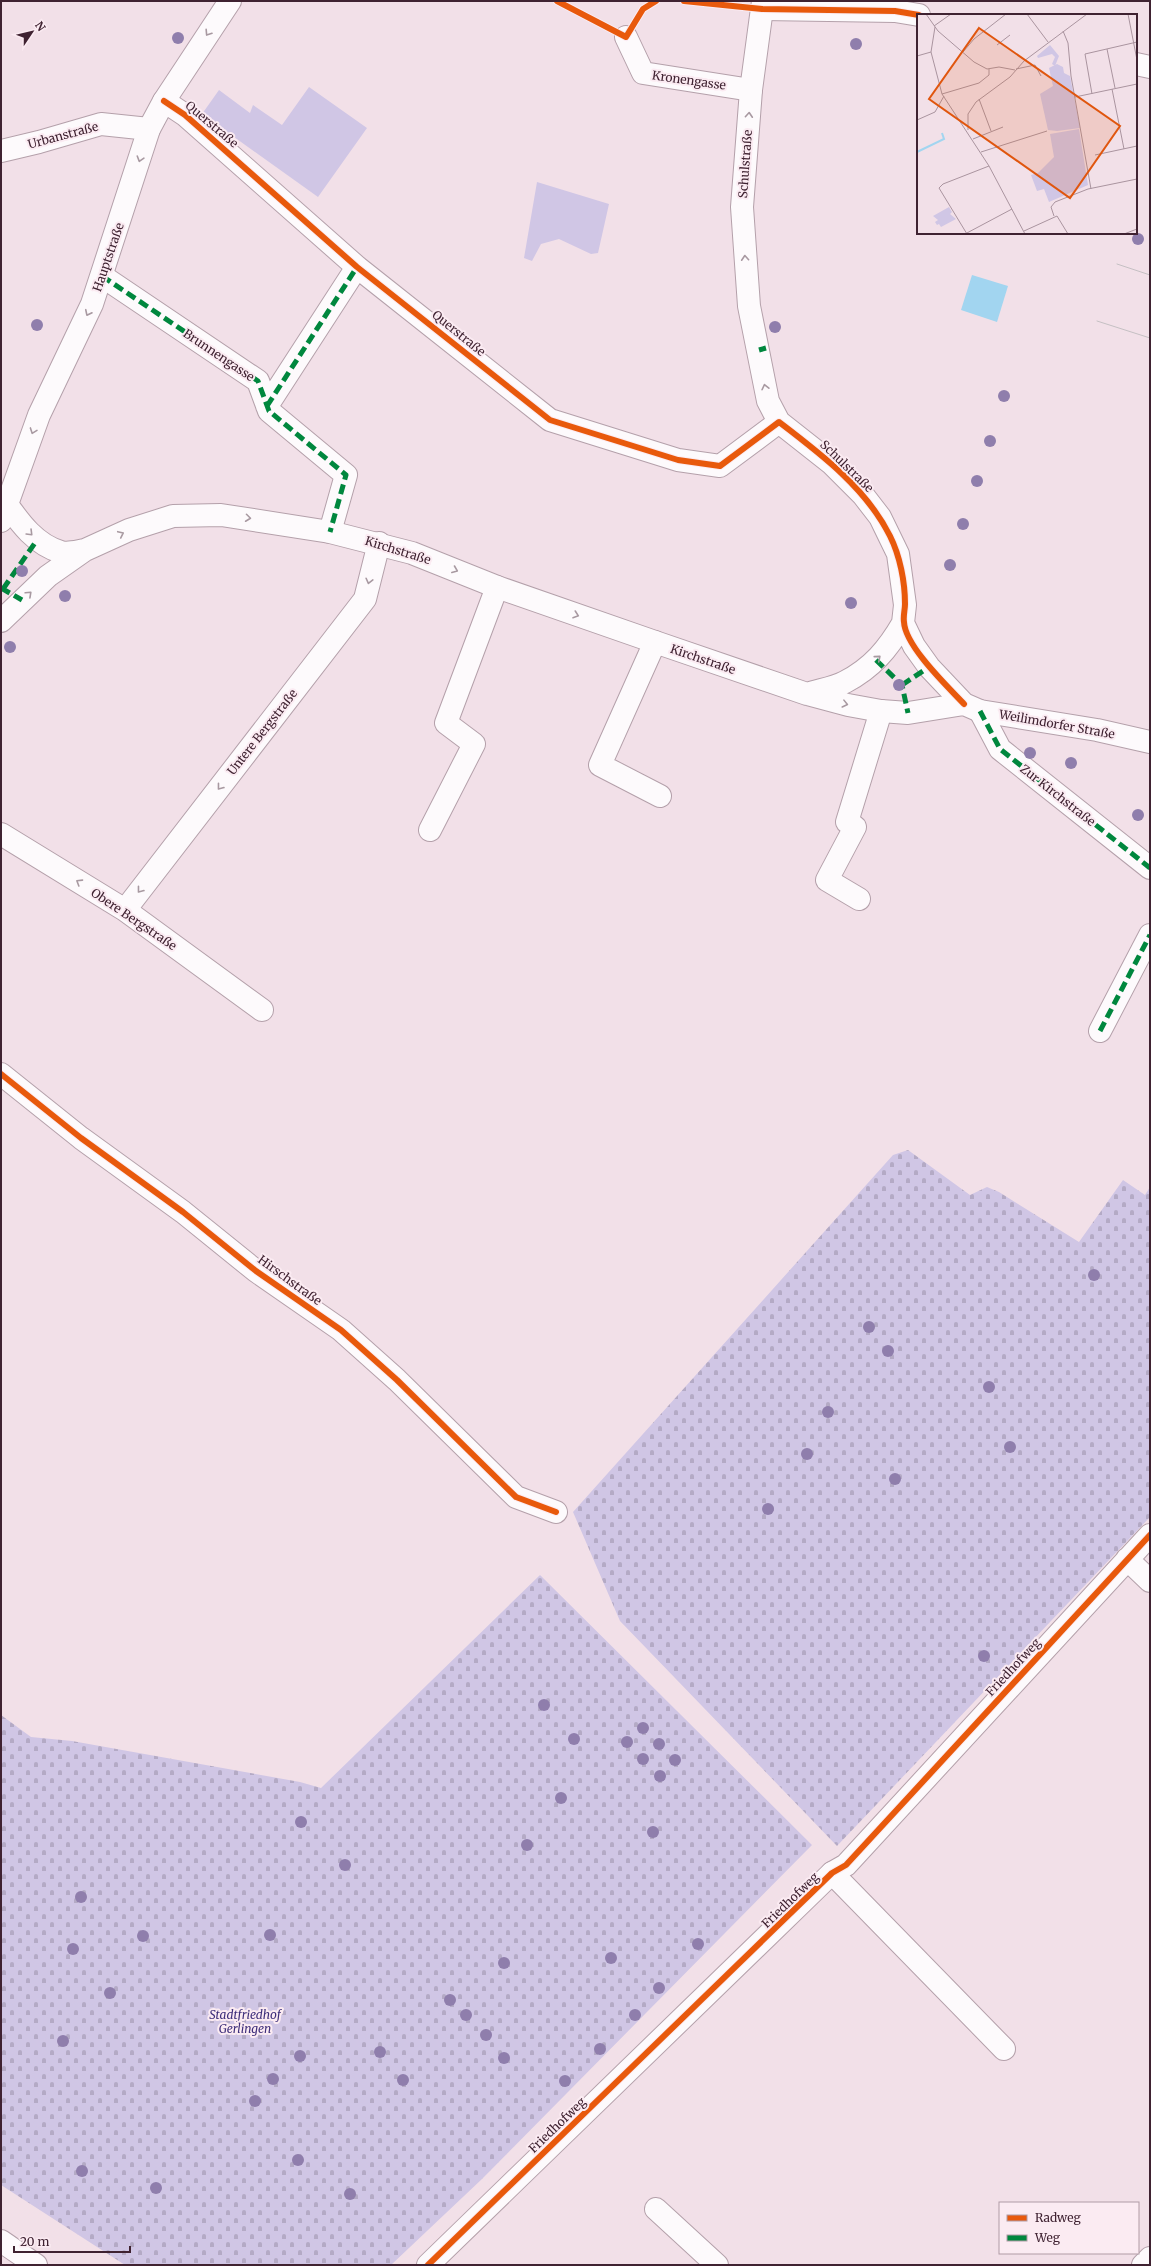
<svg xmlns="http://www.w3.org/2000/svg" width="1151" height="2266" font-family="Merriweather,serif">
	<style>
		.grass { fill: #d0c6e5 }
		.cemetery { fill: url(#cemetery-stones) }
		.water { fill: #a2d5f0 }
		.lines { fill: none; stroke-linecap: round; stroke-linejoin: round }
		.lane-casing { stroke: #b4a0aa; stroke-width: 24 }
		.street-casing { stroke: #b4a0aa; stroke-width: 24 }
		.secondary-casing { stroke: #b4a0aa; stroke-width: 24 }
		.lane { stroke: #fdfafc; stroke-width: 22 }
		.street { stroke: #fdfafc; stroke-width: 22 }
		.secondary { stroke: #fdfafc; stroke-width: 22 }
		.tram { stroke: #c5c0c3; stroke-width: 1 }
		.quiet { stroke: #00873e; stroke-width: 5; stroke-dasharray: 10 5; stroke-linecap: butt }
		.cycleway-casing { stroke: #fbebf2; stroke-width: 8 }
		.cycleway { stroke: #e8590c; stroke-width: 6 }
		.tree { fill: #8f7eac }
		.oneway { stroke: #a899a1 }
		.labels { text-anchor: middle; dominant-baseline: central; stroke-width: 4; stroke-linejoin: round; paint-order: stroke }
		.street-label { font-size: 12px; fill: #3f2231; stroke: #fbebf2 }
		.park-label { font-size: 12px; font-style: italic; fill: #3e2e7a; stroke: #fbebf2 }
		.inset-river { fill: none; stroke: #a2d5f0; stroke-width: 2 }
		.inset-road { fill: none; stroke: #aa949f; stroke-width: 1 }
		.view { fill: #e0560e; fill-opacity: 0.15; stroke: #e0560e; stroke-width: 2 }
		.inset-edge { fill: none; stroke: #3f2231; stroke-width: 2 }
	</style>
	<defs>
		<pattern id="cemetery-stones" width="16" height="16" patternUnits="userSpaceOnUse"><rect width="16" height="16" fill="#d0c6e5"/><path d="M2 7V4a2 2 0 0 1 4 0v3zM10 15v-3a2 2 0 0 1 4 0v3z" fill="#b4aac5"/></pattern>
	</defs>
	<rect width="100%" height="100%" fill="#f2e0e8"/>
	<path class="grass" d="M 309,87 L 367,128 L 318,197 L 202,114 L 219,90 L 250,113 L 253,105 L 282,125 Z
		M 537,182 L 609,204 L 598,253 L 591,254 L 559,239 L 541,244 L 532,261 L 524,258 Z"/>
	<path class="cemetery" d="M 908,1150 L 970,1195 L 987,1187 L 999,1192 L 1079,1242 L 1123,1180 L 1145,1195 L 1150,1187 L 1150,1517 L 837,1846 L 620,1621 L 573,1512 L 893,1155 Z
		M 540,1575 L 812,1845 L 482,2179 L 391,2265 L 125,2265 L 1,2185 L 1,1715 L 31,1737 L 72,1741 L 300,1782 L 321,1788 Z"/>
	<path class="water" d="M 972,275 L 1008,286 L 997,322 L 961,310 Z"/>
	<g class="lines">
		<g class="lane-casing">
			<path id="lane" d="M 626,37 L 643,73 L 751,90
				M 655,642 L 600,765 L 660,796
				M 430,830 L 474,744 L 446,723 L 497,587
				M 859,899 L 827,880 L 855,827 L 847,822 L 881,711
				M 832,1873 L 1004,2049"/>
		</g>
		<g class="street-casing">
			<path id="street" d="M 762,9 L 895,11 L 919,15
				M 1136,64 L 1150,67
				M 164,101 L 185,115 L 357,267 L 550,420 L 678,460 L 720,466 L 779,422
				M 1,151 L 39,142 L 101,124 L 149,129
				M 102,276 L 258,381 L 269,411 L 346,475 L 330,532
				M 267,406 L 357,267
				M 980,711 L 1000,749 L 1150,868
				M 1,834 L 125,910 L 262,1010
				M 125,910 L 365,599 L 379,543
				M 1100,1031 L 1150,935
				M 1,1074 L 81,1138 L 183,1212 L 256,1271 L 341,1330 L 397,1380 L 516,1497 L 556,1512
				M 1127,1559 L 1150,1581
				M 656,2209 L 717,2265
				M 1,2241 L 36,2265
				M 428,2265 L 832,1873 L 846,1865 L 1150,1535
				M 1143,2265 L 1150,2258"/>
		</g>
		<g class="secondary-casing">
			<path id="secondary" d="M 763,1 L 751,90 L 742,207 L 749,306 L 768,401 L 779,422 L 831,463 L 863,495 L 880,517 L 898,554 L 905,605 L 903,623 L 914,646 L 929,667 L 964,704 L 980,711 L 1097,730 L 1150,742
				M 6,503 C 20,523 36,545 61,552 C 68,554 78,551 85,550
				M 1,521 L 39,415 L 92,304 L 149,129 L 164,101 L 230,1
				M 1,621 L 48,576 L 85,550 L 129,530 L 173,516 L 221,515 L 330,532 L 412,553 L 497,587 L 655,642 L 807,694 L 848,705 L 881,711 L 908,713 L 964,704
				M 807,694 C 819,690 834,688 845,682 C 872,668 888,649 903,623"/>
		</g>
		<use href="#lane" class="lane"/>
		<use href="#street" class="street"/>
		<use href="#secondary" class="secondary"/>
		<path class="tram" d="M 1117,264 L 1150,275
			M 1097,321 L 1150,338"/>
		<path class="quiet" d="M 102,276 L 258,381 L 269,411 L 346,475 L 330,532
			M 759,350 L 766,348
			M 267,406 L 357,267
			M 1,588 L 22,600
			M 3,589 L 37,540
			M 876,660 L 902,685 L 908,713
			M 902,685 L 929,667
			M 980,711 L 1000,749 L 1150,868
			M 1100,1031 L 1150,935"/>
		<g class="cycleway-casing">
			<path id="cycleway" d="M 557,1 L 626,37 L 643,9 L 656,1
				M 684,1 L 762,9 L 895,11 L 919,15
				M 164,101 L 185,115 L 357,267 L 550,420 L 678,460 L 720,466 L 779,422 C 821,454 866,488 890,536 C 900,556 905,582 905,604 C 905,610 903,616 904,622 C 905,646 948,687 964,704
				M 1,1074 L 81,1138 L 183,1212 L 256,1271 L 341,1330 L 397,1380 L 516,1497 L 556,1512
				M 428,2265 L 832,1873 L 846,1865 L 1150,1535"/>
		</g>
		<use href="#cycleway" class="cycleway"/>
	</g>
	<g class="tree">
		<circle cx="178" cy="38" r="6"/>
		<circle cx="856" cy="44" r="6"/>
		<circle cx="1138" cy="239" r="6"/>
		<circle cx="37" cy="325" r="6"/>
		<circle cx="775" cy="327" r="6"/>
		<circle cx="1004" cy="396" r="6"/>
		<circle cx="990" cy="441" r="6"/>
		<circle cx="977" cy="481" r="6"/>
		<circle cx="963" cy="524" r="6"/>
		<circle cx="950" cy="565" r="6"/>
		<circle cx="22" cy="571" r="6"/>
		<circle cx="65" cy="596" r="6"/>
		<circle cx="851" cy="603" r="6"/>
		<circle cx="10" cy="647" r="6"/>
		<circle cx="899" cy="685" r="6"/>
		<circle cx="1030" cy="753" r="6"/>
		<circle cx="1071" cy="763" r="6"/>
		<circle cx="1138" cy="815" r="6"/>
		<circle cx="1094" cy="1275" r="6"/>
		<circle cx="869" cy="1327" r="6"/>
		<circle cx="888" cy="1351" r="6"/>
		<circle cx="989" cy="1387" r="6"/>
		<circle cx="828" cy="1412" r="6"/>
		<circle cx="1010" cy="1447" r="6"/>
		<circle cx="807" cy="1454" r="6"/>
		<circle cx="895" cy="1479" r="6"/>
		<circle cx="768" cy="1509" r="6"/>
		<circle cx="984" cy="1656" r="6"/>
		<circle cx="544" cy="1705" r="6"/>
		<circle cx="643" cy="1728" r="6"/>
		<circle cx="574" cy="1739" r="6"/>
		<circle cx="627" cy="1742" r="6"/>
		<circle cx="659" cy="1744" r="6"/>
		<circle cx="643" cy="1759" r="6"/>
		<circle cx="675" cy="1760" r="6"/>
		<circle cx="660" cy="1776" r="6"/>
		<circle cx="561" cy="1798" r="6"/>
		<circle cx="301" cy="1822" r="6"/>
		<circle cx="653" cy="1832" r="6"/>
		<circle cx="527" cy="1845" r="6"/>
		<circle cx="345" cy="1865" r="6"/>
		<circle cx="81" cy="1897" r="6"/>
		<circle cx="270" cy="1935" r="6"/>
		<circle cx="143" cy="1936" r="6"/>
		<circle cx="698" cy="1944" r="6"/>
		<circle cx="73" cy="1949" r="6"/>
		<circle cx="611" cy="1958" r="6"/>
		<circle cx="504" cy="1963" r="6"/>
		<circle cx="659" cy="1988" r="6"/>
		<circle cx="110" cy="1993" r="6"/>
		<circle cx="450" cy="2000" r="6"/>
		<circle cx="466" cy="2015" r="6"/>
		<circle cx="635" cy="2015" r="6"/>
		<circle cx="486" cy="2035" r="6"/>
		<circle cx="63" cy="2041" r="6"/>
		<circle cx="600" cy="2049" r="6"/>
		<circle cx="380" cy="2052" r="6"/>
		<circle cx="300" cy="2056" r="6"/>
		<circle cx="504" cy="2058" r="6"/>
		<circle cx="273" cy="2079" r="6"/>
		<circle cx="403" cy="2080" r="6"/>
		<circle cx="565" cy="2081" r="6"/>
		<circle cx="255" cy="2101" r="6"/>
		<circle cx="298" cy="2160" r="6"/>
		<circle cx="82" cy="2171" r="6"/>
		<circle cx="156" cy="2188" r="6"/>
		<circle cx="350" cy="2194" r="6"/>
	</g>
	<defs><path id="oneway-chevron" d="M-2-3.5L2.5 0L-2 3.5" fill="none" stroke-width="1.6" stroke-linecap="round" stroke-linejoin="round"/></defs>
	<g class="oneway">
		<use href="#oneway-chevron" transform="translate(208 33) rotate(123)"/>
		<use href="#oneway-chevron" transform="translate(749 115) rotate(-86)"/>
		<use href="#oneway-chevron" transform="translate(140 159) rotate(107)"/>
		<use href="#oneway-chevron" transform="translate(745 258) rotate(-94)"/>
		<use href="#oneway-chevron" transform="translate(88 313) rotate(116)"/>
		<use href="#oneway-chevron" transform="translate(765 387) rotate(-103)"/>
		<use href="#oneway-chevron" transform="translate(33 431) rotate(110)"/>
		<use href="#oneway-chevron" transform="translate(248 518) rotate(7)"/>
		<use href="#oneway-chevron" transform="translate(30 533) rotate(45)"/>
		<use href="#oneway-chevron" transform="translate(121 534) rotate(-25)"/>
		<use href="#oneway-chevron" transform="translate(455 570) rotate(22)"/>
		<use href="#oneway-chevron" transform="translate(369 581) rotate(104)"/>
		<use href="#oneway-chevron" transform="translate(29 594) rotate(-43)"/>
		<use href="#oneway-chevron" transform="translate(576 615) rotate(19)"/>
		<use href="#oneway-chevron" transform="translate(878 658) rotate(-41)"/>
		<use href="#oneway-chevron" transform="translate(845 704) rotate(14)"/>
		<use href="#oneway-chevron" transform="translate(220 787) rotate(128)"/>
		<use href="#oneway-chevron" transform="translate(79 882) rotate(-148)"/>
		<use href="#oneway-chevron" transform="translate(140 890) rotate(128)"/>
	</g>
	<g class="labels">
		<g class="street-label">
			<text transform="translate(689 80) rotate(8)">Kronengasse</text>
			<text transform="translate(212 124) rotate(40)">Querstraße</text>
			<text transform="translate(63 135) rotate(-15)">Urbanstraße</text>
			<text transform="translate(745 164) rotate(-86)">Schulstraße</text>
			<text transform="translate(108 257) rotate(-71)">Hauptstraße</text>
			<text transform="translate(459 333) rotate(39)">Querstraße</text>
			<text transform="translate(219 355) rotate(34)">Brunnengasse</text>
			<text transform="translate(847 466) rotate(44)">Schulstraße</text>
			<text transform="translate(398 550) rotate(17)">Kirchstraße</text>
			<text transform="translate(703 659) rotate(19)">Kirchstraße</text>
			<text transform="translate(1057 724) rotate(10)">Weilimdorfer Straße</text>
			<text transform="translate(262 732) rotate(-52)">Untere Bergstraße</text>
			<text transform="translate(1058 795) rotate(38)">Zur Kirchstraße</text>
			<text transform="translate(134 919) rotate(34)">Obere Bergstraße</text>
			<text transform="translate(290 1280) rotate(36)">Hirschstraße</text>
			<text transform="translate(1013 1667) rotate(-47)">Friedhofweg</text>
			<text transform="translate(790 1900) rotate(-44)">Friedhofweg</text>
			<text transform="translate(557 2125) rotate(-44)">Friedhofweg</text>
		</g>
		<g class="park-label">
			<text x="245" y="2014">Stadtfriedhof<tspan x="245" dy="14">Gerlingen</tspan></text>
		</g>
	</g>
	<g transform="translate(917 14)">
		<rect width="220" height="220" fill="#f2e0e8"/>
		<path d="M 133,31 L 142,42 L 138,52 L 135,50 L 138,43 L 135,40 L 121,44 L 120,42 Z" fill="#d0c6e5"/>
		<path d="M 140,50 L 146,53 L 147,59 L 153,62 L 163,114 L 140,117 L 131,116 L 123,80 L 136,72 L 132,54 ZM 162,115 L 171,171 L 132,188 L 127,175 L 120,177 L 114,161 L 121,159 L 137,143 L 133,120 Z" fill="#d0c6e5"/>
		<path d="M 32,193 L 35,198 L 33,200 L 39,205 L 24,213 L 22,210 L 20,211 L 18,208 L 21,206 L 16,202 Z" fill="#d0c6e5"/>
		<path class="inset-river" d="M 0,138 L 27,125 L 25,119"/>
		<path class="inset-road" d="M 9,0 L 21,17 L 57,48 L 70,55 L 82,53 L 98,56M 110,0 L 131,28M 211,0 L 220,46M 17,12 L 34,0M 18,13 L 14,38 L 25,80 L 72,152 L 108,220M 146,17 L 151,29 L 154,62 L 174,175M 80,31 L 93,21M 190,35 L 198,74M 46,38 L 57,25 L 89,0M 0,42 L 14,38M 99,55 L 118,51 L 124,62M 195,75 L 207,135M 25,80 L 62,69 L 72,61 L 72,55M 175,80 L 168,40 L 220,28M 158,83 L 220,70M 62,85 L 74,117M 0,106 L 18,98 L 27,82M 51,116 L 51,100 L 59,88 L 93,63 L 107,47 L 170,0M 56,125 L 86,113M 64,138 L 130,117M 178,141 L 220,132M 137,202 L 134,193 L 138,188 L 171,175 L 220,165M 107,217 L 140,202 L 151,220M 48,220 L 95,195M 50,220 L 22,174 L 26,170 L 72,152M 207,220 L 220,215"/>
		<path class="view" d="M 62,14 L 203,112 L 153,184 L 12,85 Z"/>
		<rect width="220" height="220" class="inset-edge"/>
	</g>
	<rect width="1151" height="2266" fill="none" stroke="#3f2231" stroke-width="4"/>
	<rect x="999" y="2202" width="140" height="52" fill="#fbebf2" stroke="#b09ba5"/>
	<rect x="1007" y="2215" width="20" height="6" fill="#e8590c" stroke="#b09ba5"/>
	<text x="1035" y="2222" font-size="12" fill="#3f2231">Radweg</text>
	<rect x="1007" y="2235" width="20" height="6" fill="#00873e" stroke="#b09ba5"/>
	<text x="1035" y="2242" font-size="12" fill="#3f2231">Weg</text>
	<g transform="translate(32 32) rotate(55)" stroke="#fbebf2" stroke-width="3" paint-order="stroke">
	<path d="M0-3L7 15L0 10L-7 15Z" fill="#3f2231"/>
	<text y="-6" font-size="11" font-weight="bold" text-anchor="middle" fill="#3f2231">N</text>
	</g>
	<path d="M14 2246v6h116v-6" fill="none" stroke="#3f2231" stroke-width="2"/>
	<text x="20" y="2246" font-size="12" fill="#3f2231" stroke="#fbebf2" stroke-width="3" paint-order="stroke">20 m</text>
</svg>
